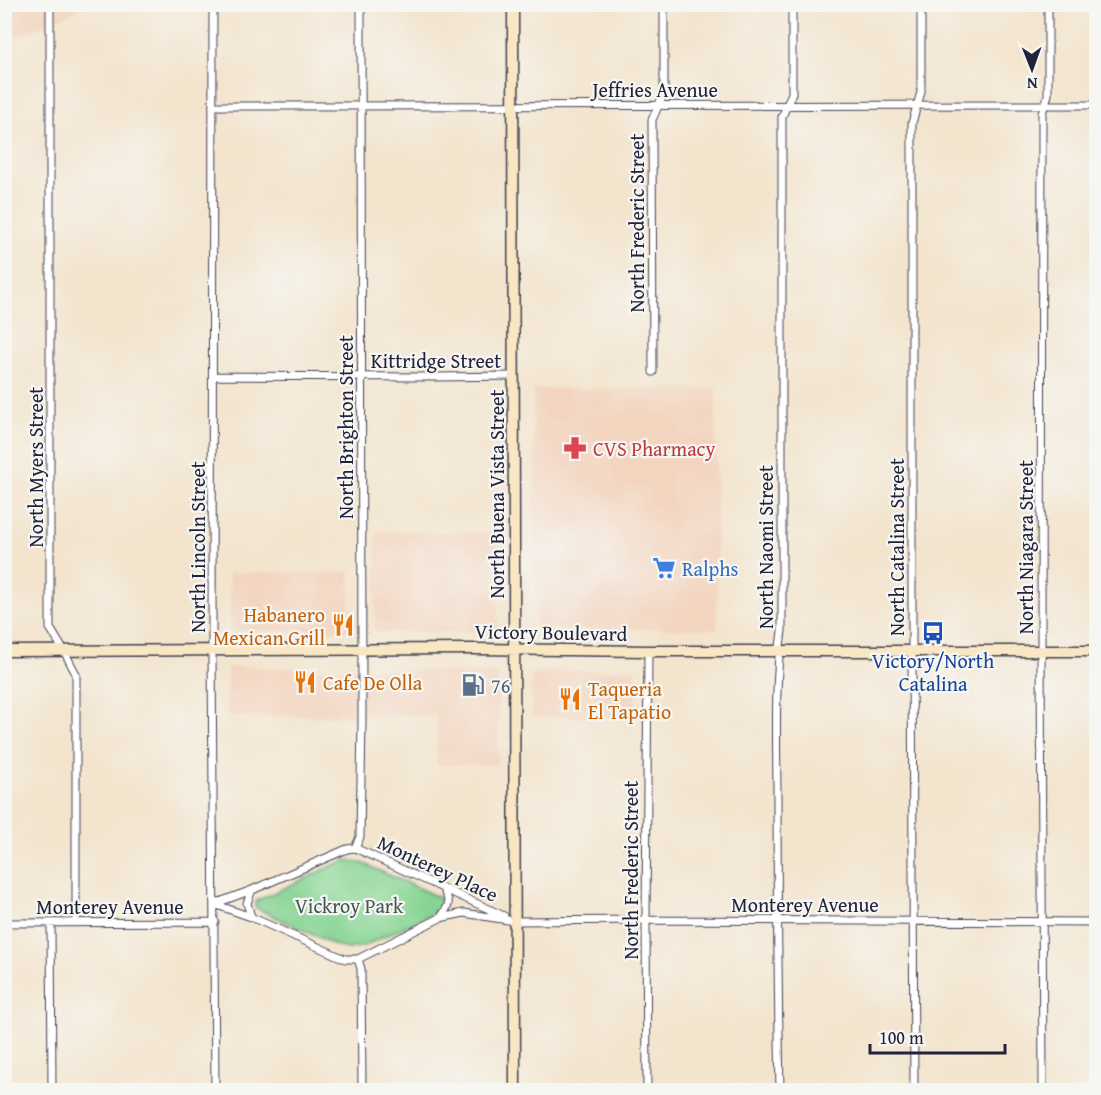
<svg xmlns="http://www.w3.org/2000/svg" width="1101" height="1095" font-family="'Gentium Book Plus',serif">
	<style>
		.built { fill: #f3d4be }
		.green { fill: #86d493; stroke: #547b67; stroke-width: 1.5 }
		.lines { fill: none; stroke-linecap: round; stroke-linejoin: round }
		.street-casing { stroke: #413f51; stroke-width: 9 }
		.secondary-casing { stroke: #413f51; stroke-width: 13 }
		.street { stroke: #fff; stroke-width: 7 }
		.secondary { stroke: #f9e7c3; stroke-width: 10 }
		.labels { text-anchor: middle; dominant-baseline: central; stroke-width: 4.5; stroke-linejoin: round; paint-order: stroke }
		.street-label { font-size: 20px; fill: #22223b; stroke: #f6f6f2 }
		.health-label { font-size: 20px; fill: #be3a42; stroke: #f6f6f2; text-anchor: start }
		.shop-label { font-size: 20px; fill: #366cbe; stroke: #f6f6f2; text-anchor: start }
		.food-label { font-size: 20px; fill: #c56008; stroke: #f6f6f2; text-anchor: start }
		.transit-label { font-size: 20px; fill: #164399; stroke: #f6f6f2 }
		.service-label { font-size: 20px; fill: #4e5e75; stroke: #f6f6f2; text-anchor: start }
		.park-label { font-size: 20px; fill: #405755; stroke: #f6f6f2 }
	</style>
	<rect width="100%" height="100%" fill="#f6f6f2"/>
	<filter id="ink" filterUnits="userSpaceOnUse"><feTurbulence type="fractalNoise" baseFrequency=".0167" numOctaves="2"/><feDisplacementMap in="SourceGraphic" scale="12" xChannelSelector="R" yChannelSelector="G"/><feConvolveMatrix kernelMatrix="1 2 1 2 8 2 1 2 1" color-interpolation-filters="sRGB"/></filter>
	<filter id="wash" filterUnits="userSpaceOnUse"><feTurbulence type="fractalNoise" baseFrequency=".008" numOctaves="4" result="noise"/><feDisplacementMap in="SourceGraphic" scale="24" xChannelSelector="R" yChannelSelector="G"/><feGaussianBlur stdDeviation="1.35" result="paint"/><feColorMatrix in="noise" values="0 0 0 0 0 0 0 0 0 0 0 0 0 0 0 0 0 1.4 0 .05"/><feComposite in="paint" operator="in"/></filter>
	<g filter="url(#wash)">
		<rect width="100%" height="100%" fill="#f3e4cd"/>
		<path class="built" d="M 5,5 L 91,5 L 5,42 Z
			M 716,388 L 717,629 L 536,629 L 533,389 Z
			M 376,531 L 498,533 L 498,632 L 380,632 L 375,629 Z
			M 350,572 L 350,631 L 235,631 L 231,627 L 229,573 Z
			M 227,667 L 494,672 L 498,677 L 498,765 L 437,765 L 437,726 L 435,715 L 227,716 Z
			M 636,670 L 636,717 L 532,717 L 531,678 L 533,674 L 538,671 Z"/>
		<path class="green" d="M 345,860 L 360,862 L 438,897 C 443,901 445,905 440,910 L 364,946 L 348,949 L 339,947 L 256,908 L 255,907 L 256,901 Z"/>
	</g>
	<g filter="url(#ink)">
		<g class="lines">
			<g class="street-casing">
				<path id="street" d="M 50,4 L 50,628 L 64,651 L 76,674 L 76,923
					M 213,4 L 212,651 L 215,1090
					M 213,106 L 1096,105
					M 653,372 L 652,120 L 664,93 L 664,4
					M 214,376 L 435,377 L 514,376
					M 355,848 L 360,837 L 362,721 L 361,4
					M 214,904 L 251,917 L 345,959 L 358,959 L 440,918 L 464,913 L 514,921 L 646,920 L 1096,922
					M 214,904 L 252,890 L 347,849 L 355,848 L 504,916
					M 251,917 L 247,903 L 252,890
					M 440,918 C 450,905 451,903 443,889
					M 4,923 L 215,922
					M 51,923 L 52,1090
					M 358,959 L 361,969 L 362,1090
					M 647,1090 L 646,920 L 648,651
					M 780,1090 C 778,993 777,896 777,799 C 777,743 774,686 782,631 L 782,117 L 792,93 L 792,4
					M 914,1090 L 912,650 L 912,123 L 921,92 L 921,4
					M 1043,1090 L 1041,651 L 1042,113 L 1048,95 L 1048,4"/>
			</g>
			<g class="secondary-casing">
				<path id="secondary" d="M 513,4 L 515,1090
					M 4,651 L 474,649 L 648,651 L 1096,651"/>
			</g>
			<use href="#street" class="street"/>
			<use href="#secondary" class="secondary"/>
		</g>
	</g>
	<defs>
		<g id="pharmacy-bare" transform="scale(1.8)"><path d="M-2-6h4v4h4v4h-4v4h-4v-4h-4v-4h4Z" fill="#e0444e" stroke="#f6f6f2" stroke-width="2.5" paint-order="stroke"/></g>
		<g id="supermarket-bare" transform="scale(1.8)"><path d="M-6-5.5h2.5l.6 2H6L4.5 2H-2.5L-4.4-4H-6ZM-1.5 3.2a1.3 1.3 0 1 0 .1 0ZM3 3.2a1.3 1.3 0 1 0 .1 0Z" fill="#3f7fe0" stroke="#f6f6f2" stroke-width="2.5" paint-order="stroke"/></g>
		<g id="restaurant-bare" transform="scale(1.8)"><path d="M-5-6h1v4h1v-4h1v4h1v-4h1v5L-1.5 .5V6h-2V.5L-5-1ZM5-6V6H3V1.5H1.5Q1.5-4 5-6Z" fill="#e8710a" stroke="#f6f6f2" stroke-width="2.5" paint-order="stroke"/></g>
		<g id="bus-bare" transform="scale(1.8)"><path d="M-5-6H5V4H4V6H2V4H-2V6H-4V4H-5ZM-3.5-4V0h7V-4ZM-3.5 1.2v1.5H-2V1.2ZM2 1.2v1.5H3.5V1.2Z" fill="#1a4fb4" stroke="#f6f6f2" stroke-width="2.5" paint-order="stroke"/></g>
		<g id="fuel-bare" transform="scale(1.8)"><path d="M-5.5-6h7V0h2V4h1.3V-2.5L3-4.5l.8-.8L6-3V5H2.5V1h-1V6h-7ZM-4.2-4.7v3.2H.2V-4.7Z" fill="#5c6f8a" stroke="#f6f6f2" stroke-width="2.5" paint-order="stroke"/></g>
	</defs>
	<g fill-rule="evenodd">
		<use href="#pharmacy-bare" x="575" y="448"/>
		<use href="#supermarket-bare" x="664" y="568"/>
		<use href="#restaurant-bare" x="343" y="625"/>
		<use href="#bus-bare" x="933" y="633"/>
		<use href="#restaurant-bare" x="305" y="682"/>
		<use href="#fuel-bare" x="473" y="685"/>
		<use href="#restaurant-bare" x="570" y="699"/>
	</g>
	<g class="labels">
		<g class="street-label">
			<text x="655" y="89">Jeffries Avenue</text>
			<text transform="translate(636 223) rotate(-90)">North Frederic Street</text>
			<text x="436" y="360">Kittridge Street</text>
			<text transform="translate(345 427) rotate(-90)">North Brighton Street</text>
			<text transform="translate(35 467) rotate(-90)">North Myers Street</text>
			<text transform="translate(496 494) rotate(-90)">North Buena Vista Street</text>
			<text transform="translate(197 547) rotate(-90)">North Lincoln Street</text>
			<text transform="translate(765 547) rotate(-90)">North Naomi Street</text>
			<text transform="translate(896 547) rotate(-90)">North Catalina Street</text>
			<text transform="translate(1025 547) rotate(-90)">North Niagara Street</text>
			<text transform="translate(551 632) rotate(1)">Victory Boulevard</text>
			<text transform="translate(438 868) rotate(25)">Monterey Place</text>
			<text transform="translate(630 870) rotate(-90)">North Frederic Street</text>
			<text x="805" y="904">Monterey Avenue</text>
			<text x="110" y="906">Monterey Avenue</text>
		</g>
		<g class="health-label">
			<text x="593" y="448">CVS Pharmacy</text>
		</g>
		<g class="shop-label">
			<text x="682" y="568">Ralphs</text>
		</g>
		<g class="food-label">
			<text x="325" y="614" text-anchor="end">Habanero<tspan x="325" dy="23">Mexican Grill</tspan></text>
			<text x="323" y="682">Cafe De Olla</text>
			<text x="588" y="688">Taqueria<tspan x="588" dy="23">El Tapatio</tspan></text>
		</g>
		<g class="transit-label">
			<text x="933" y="660">Victory/North<tspan x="933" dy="23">Catalina</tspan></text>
		</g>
		<g class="service-label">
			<text x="491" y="685">76</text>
		</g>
		<g class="park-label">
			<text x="349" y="905">Vickroy Park</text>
		</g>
	</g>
	<rect width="1101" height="1095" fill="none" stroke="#f6f6f2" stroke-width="24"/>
	<g transform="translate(1032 69) rotate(179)" stroke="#f6f6f2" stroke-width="4.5" paint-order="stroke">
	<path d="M0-4.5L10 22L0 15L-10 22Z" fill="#22223b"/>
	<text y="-9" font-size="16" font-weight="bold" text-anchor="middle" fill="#22223b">N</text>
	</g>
	<path d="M870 1044v9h135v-9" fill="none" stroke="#22223b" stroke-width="3"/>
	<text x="879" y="1044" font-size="18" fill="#22223b" stroke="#f6f6f2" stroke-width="4.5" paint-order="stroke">100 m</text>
</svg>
